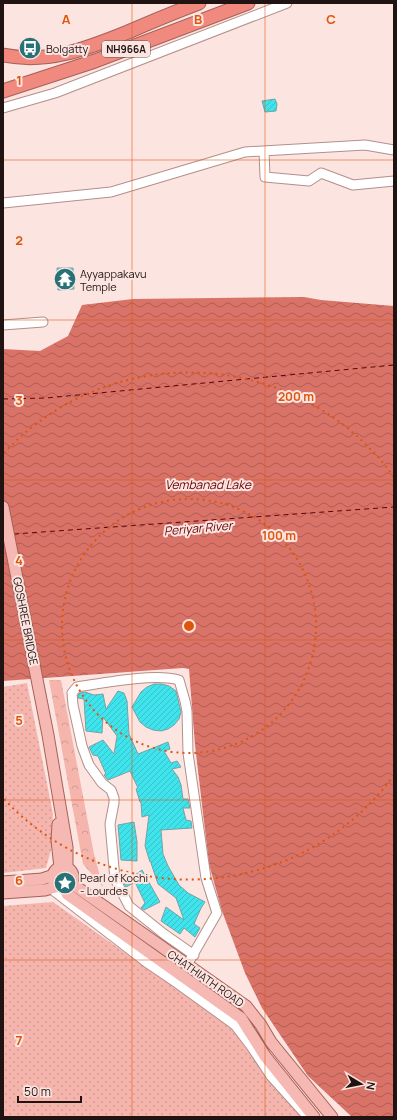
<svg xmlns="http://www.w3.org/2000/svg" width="397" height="1120" font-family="Manrope,sans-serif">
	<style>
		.grass { fill: url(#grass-dots) }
		.park { fill: url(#park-crowns) }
		.water { fill: url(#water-waves) }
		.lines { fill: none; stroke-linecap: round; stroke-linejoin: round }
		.ferry { stroke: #630005; stroke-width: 1; stroke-dasharray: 5 4; stroke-linecap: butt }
		.building { fill: url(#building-hatch); stroke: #77a2a4 }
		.minor-casing { stroke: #b48f8a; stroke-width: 11 }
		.major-casing { stroke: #a76058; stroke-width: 13 }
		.highway-casing { stroke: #a76058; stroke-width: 15 }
		.minor { stroke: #fff; stroke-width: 9 }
		.major { stroke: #f6b8b2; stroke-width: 11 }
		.highway { stroke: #f0897e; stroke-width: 13 }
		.grid { fill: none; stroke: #de560c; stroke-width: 1; stroke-opacity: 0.55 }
		.ring { fill: none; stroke: #de560c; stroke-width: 2; stroke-dasharray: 2 4 }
		.labels { text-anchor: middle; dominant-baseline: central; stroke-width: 4; stroke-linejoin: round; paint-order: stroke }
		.shield { fill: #fce4e0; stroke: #62524f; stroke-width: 1 }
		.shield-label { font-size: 10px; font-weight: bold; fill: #201311 }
		.poi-label { font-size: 11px; fill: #201311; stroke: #fce4e0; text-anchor: start }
		.street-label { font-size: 11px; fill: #201311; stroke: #fce4e0 }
		.water-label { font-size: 12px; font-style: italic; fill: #630005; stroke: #fce4e0 }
		.grid-label { font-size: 13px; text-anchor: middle; font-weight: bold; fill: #de560c; stroke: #fce4e0; stroke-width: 4; stroke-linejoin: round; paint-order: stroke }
		.centre { fill: #de560c; stroke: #fce4e0; stroke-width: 2 }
		.ring-label { font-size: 12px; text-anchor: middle; font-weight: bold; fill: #de560c; stroke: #fce4e0; stroke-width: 4; stroke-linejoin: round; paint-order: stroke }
	</style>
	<defs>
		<pattern id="grass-dots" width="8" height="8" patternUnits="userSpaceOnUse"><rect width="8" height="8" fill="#f5b5ad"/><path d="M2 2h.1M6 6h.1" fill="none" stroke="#d29b94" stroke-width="1.8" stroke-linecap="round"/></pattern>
		<pattern id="park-crowns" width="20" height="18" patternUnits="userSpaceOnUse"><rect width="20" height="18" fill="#f5b5ad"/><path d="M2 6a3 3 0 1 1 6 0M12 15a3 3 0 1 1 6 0" fill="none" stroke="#d29b94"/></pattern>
		<pattern id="water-waves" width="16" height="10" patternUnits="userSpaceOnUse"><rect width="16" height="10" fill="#d97368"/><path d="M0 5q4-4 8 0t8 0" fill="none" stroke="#b05d54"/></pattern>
		<pattern id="building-hatch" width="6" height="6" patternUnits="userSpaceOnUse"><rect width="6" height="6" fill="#3fe3ec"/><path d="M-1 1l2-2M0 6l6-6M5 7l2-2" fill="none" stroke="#37c2c9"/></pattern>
	</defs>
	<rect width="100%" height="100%" fill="#fce4e0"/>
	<path class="grass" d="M 27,683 L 53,814 L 51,850 L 46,868 L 3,873 L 3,687 Z
		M 53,902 L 232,1028 L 269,1081 L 302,1117 L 3,1117 L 3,906 Z"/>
	<path class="park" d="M 49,680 L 61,680 L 94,854 L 103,887 L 83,864 Z"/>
	<path class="water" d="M 304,297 L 321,300 L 394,306 L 394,1117 L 352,1117 L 308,1076 L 262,1008 L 245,973 L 222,911 L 209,864 L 195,745 L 189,669 L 183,668 L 3,681 L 3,349 L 40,351 L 68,336 L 82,305 L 133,299 Z"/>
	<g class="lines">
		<path class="ferry" d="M 3,399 L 46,398 L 394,365
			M 14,534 L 394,507"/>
	</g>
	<path class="building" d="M 275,99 L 277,104 L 276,111 L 265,112 L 262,101 Z
		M 57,268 L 73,268 L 74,289 L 58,290 Z
		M 154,684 L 162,684 L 169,686 L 176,691 L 181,712 L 179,719 L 174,725 L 168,729 L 161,731 L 153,730 L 146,727 L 140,722 L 132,707 L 141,692 L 147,687 Z
		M 118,691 L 124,693 L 127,701 L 129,734 L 138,754 L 168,742 L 170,749 L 164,751 L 171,763 L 177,761 L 181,767 L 172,769 L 178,777 L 181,785 L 183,799 L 188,799 L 190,808 L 183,808 L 186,820 L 191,821 L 192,828 L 161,830 L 163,854 L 168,866 L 179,885 L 188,893 L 205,902 L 201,908 L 194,924 L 200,928 L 195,937 L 184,928 L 180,934 L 161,921 L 166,907 L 184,920 L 176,898 L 158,884 L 151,863 L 152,862 L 150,862 L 145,846 L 149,815 L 142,817 L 141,802 L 140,802 L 136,789 L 138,788 L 130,771 L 108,780 L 104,775 L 106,774 L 98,756 L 93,755 L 89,747 L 103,740 L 114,754 L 117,736 L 103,717 L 102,733 L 86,731 L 84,699 L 78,698 L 78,695 L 80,693 L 85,692 L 94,695 L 103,694 L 106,709 Z
		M 134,822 L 137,842 L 137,861 L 121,860 L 118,825 Z
		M 142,870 L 160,902 L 144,910 L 141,908 L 145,903 L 135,882 L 126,887 L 124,883 Z"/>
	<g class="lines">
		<g class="minor-casing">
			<path id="minor" d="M 3,108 L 55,93 L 287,3
				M 264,151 L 265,177 L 309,181 L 321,173 L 353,185 L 394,181
				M 3,203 L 111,192 L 245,152 L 365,145 L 394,150
				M 3,325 L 43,322
				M 50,888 L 146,962 L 177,983 L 235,1025 L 251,1046 L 271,1076 L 307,1116
				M 187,965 L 217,913 L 206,878 L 188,753 L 187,711 L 185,701 L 179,680 C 153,673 104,683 77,687 L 72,693 L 73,705 L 82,746 L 89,765 L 102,783 L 111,790 L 114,798 L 114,803 L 110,824 L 115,879 L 129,906 L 164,934 L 194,955"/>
		</g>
		<g class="major-casing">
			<path id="major" d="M 3,507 L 48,735 L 67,847 L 67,867
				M 58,824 L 57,840 L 60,868
				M53 877a10 10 0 1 1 20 0a10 10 0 1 1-20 0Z
				M 3,882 L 42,879 L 54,875
				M 71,883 L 246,1006 L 261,1025 L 271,1042 L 332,1117
				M 65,887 L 67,894 L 241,1018 L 265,1056 L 314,1117
				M 3,893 L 45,890 L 59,886"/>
		</g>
		<g class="highway-casing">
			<path id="highway" d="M 3,55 C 48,64 86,49 128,32 C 151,22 175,12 199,3
				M 3,91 L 95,61 L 248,3"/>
		</g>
		<use href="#minor" class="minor"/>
		<use href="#major" class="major"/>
		<use href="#highway" class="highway"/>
	</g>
	<path class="grid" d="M 132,3 L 132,1117M 265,3 L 265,1117M 3,160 L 394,160M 3,320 L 394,320M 3,480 L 394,480M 3,640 L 394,640M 3,800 L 394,800M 3,960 L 394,960"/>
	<g class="ring">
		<circle cx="189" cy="626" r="127"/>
		<path d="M394 775A253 253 0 0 1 4 799M4 453A253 253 0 0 1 394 477"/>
	</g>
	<defs>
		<g id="bus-disc" transform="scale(1.15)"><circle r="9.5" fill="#277276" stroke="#fce4e0"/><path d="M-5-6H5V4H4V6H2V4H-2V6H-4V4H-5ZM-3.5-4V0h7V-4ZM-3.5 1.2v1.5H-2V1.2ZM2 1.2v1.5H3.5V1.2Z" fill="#fff"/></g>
		<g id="temple-disc" transform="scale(1.15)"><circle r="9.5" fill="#277276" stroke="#fce4e0"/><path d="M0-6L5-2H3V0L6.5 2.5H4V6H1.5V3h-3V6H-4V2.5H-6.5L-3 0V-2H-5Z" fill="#fff"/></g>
		<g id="sight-disc" transform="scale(1.15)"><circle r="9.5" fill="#277276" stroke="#fce4e0"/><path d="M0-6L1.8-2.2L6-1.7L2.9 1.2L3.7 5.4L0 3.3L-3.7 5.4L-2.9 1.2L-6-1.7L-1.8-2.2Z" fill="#fff"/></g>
	</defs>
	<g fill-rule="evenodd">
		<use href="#bus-disc" x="30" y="48"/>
		<use href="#temple-disc" x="65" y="279"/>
		<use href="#sight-disc" x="65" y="883"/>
	</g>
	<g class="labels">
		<rect class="shield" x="102" y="41" width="48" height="16" rx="3"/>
		<g class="shield-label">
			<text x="126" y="49">NH966A</text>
		</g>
		<g class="poi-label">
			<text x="46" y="48">Bolgatty</text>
			<text x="80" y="273">Ayyappakavu<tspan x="80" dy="13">Temple</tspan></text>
			<text x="80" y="877">Pearl of Kochi<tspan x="80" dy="13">- Lourdes</tspan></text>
		</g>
		<g class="street-label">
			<text transform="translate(26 621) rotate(79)">GOSHREE BRIDGE</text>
			<text transform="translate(206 978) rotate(35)">CHATHIATH ROAD</text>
		</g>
		<g class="water-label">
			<text x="208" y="484">Vembanad Lake</text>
			<text transform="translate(198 528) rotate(-5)">Periyar River</text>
		</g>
	</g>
	<g class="grid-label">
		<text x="66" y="24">A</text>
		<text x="198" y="24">B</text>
		<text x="331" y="24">C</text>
		<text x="19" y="85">1</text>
		<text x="19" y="245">2</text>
		<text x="19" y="405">3</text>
		<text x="19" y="565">4</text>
		<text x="19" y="725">5</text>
		<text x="19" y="885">6</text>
		<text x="19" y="1045">7</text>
	</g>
	<circle cx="189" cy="626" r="6" class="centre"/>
	<g class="ring-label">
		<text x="296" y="401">200 m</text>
		<text x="279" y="540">100 m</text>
	</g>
	<rect width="397" height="1120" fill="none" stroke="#201311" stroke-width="8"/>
	<g transform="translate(361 1084) rotate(100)" stroke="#fce4e0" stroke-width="3" paint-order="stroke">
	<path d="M0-3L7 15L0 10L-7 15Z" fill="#201311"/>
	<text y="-6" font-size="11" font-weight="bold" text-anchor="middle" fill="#201311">N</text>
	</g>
	<path d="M18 1096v6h63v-6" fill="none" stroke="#201311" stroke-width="2"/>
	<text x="24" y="1096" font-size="12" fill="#201311" stroke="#fce4e0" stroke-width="3" paint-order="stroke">50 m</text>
</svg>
